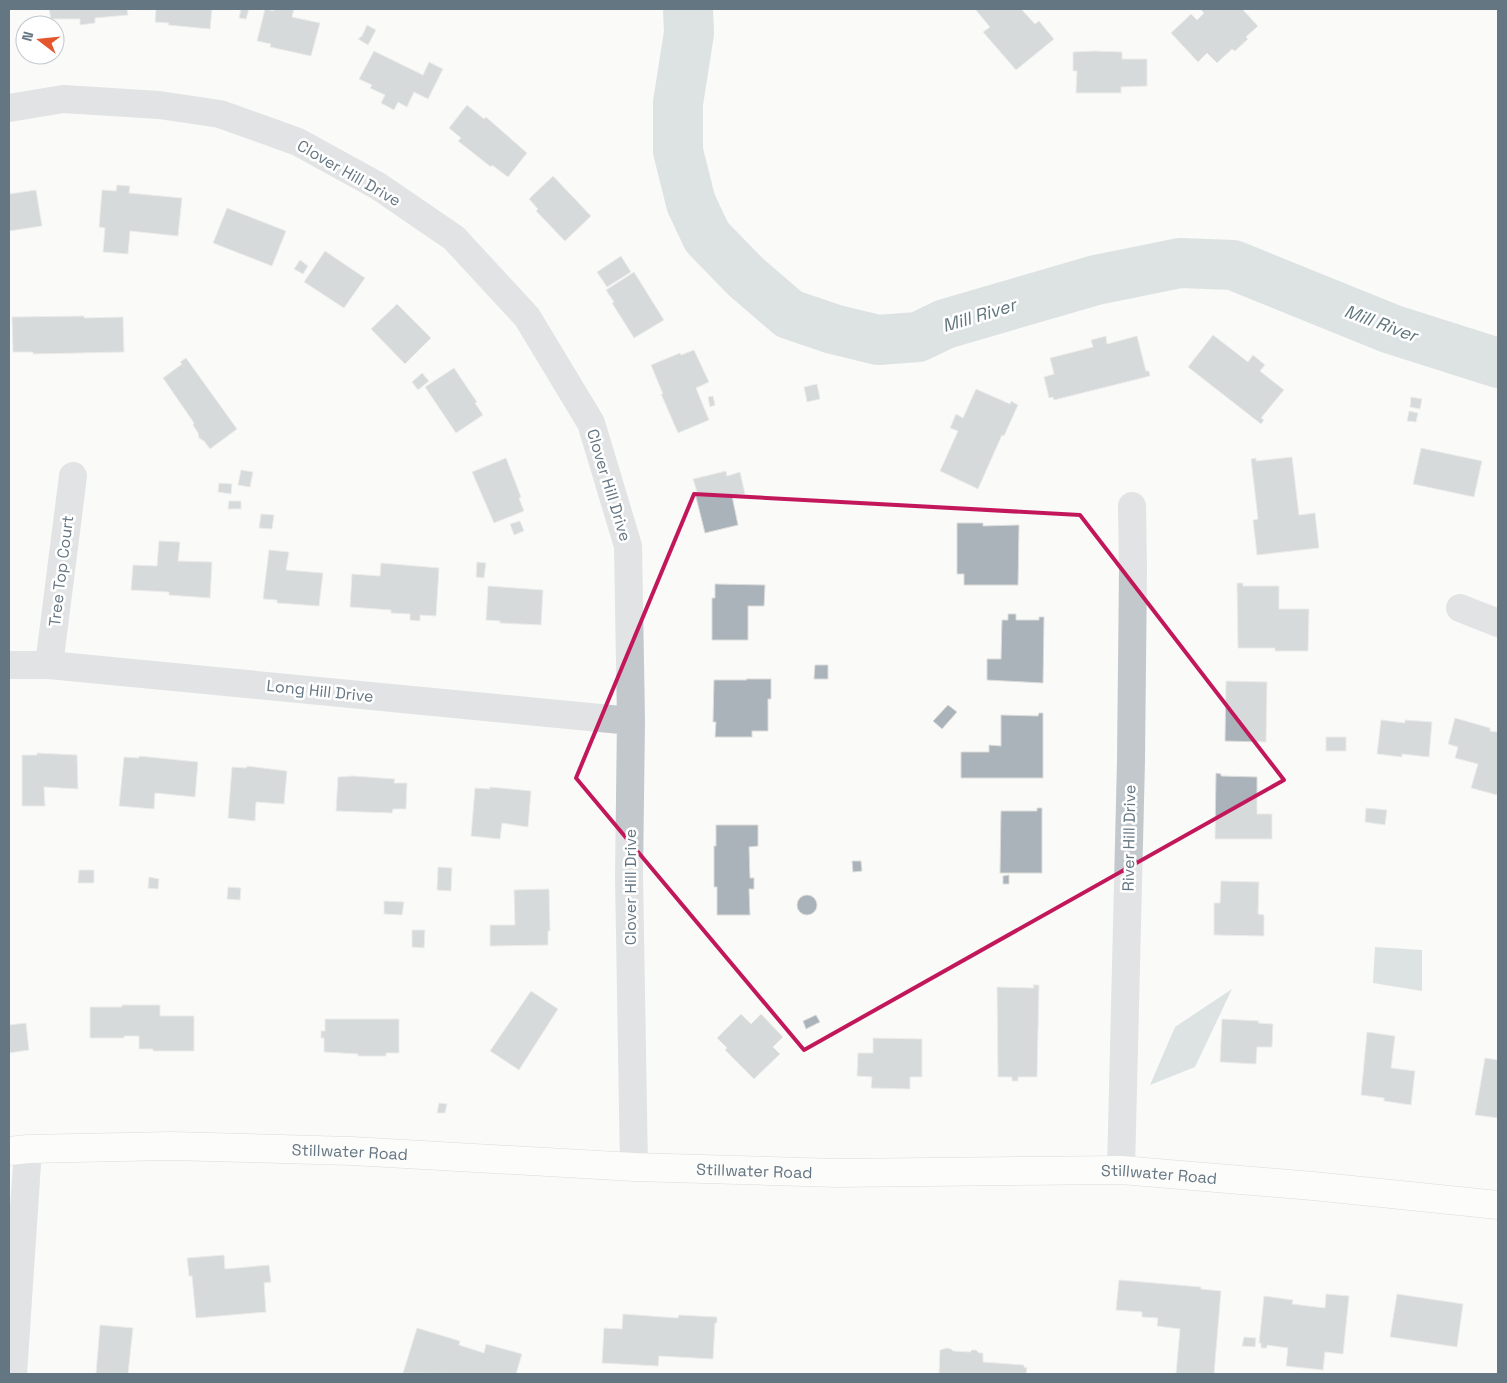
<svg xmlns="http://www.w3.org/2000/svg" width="1507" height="1383" font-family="'Space Grotesk',sans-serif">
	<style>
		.water { fill: #bbc7cb }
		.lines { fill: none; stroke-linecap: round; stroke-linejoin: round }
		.river { stroke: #bbc7cb; stroke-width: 50 }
		.building { fill: #aab3b9; stroke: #dcdcda }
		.secondary-casing { stroke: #b3babf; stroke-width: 29 }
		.street { stroke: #c3c8cc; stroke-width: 28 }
		.secondary { stroke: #fff; stroke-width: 28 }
		.marked { fill: none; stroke: #c2185b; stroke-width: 4; stroke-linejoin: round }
		.labels { text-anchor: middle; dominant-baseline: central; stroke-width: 5; stroke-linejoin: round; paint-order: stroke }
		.street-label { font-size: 16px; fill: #657683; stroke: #fff }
		.water-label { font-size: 18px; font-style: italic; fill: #60757c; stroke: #fff }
	</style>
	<rect width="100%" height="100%" fill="#fafaf8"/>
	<path class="water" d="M 1375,947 L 1422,950 L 1422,991 L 1373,983 Z
		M 1232,989 L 1195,1067 L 1150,1085 L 1175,1027 Z"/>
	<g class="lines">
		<path class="river" d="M 688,9 L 689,33 L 678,103 L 678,151 L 691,203 L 707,237 L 746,277 L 789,314 L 833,329 L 878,340 L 918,337 L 945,324 L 1096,280 L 1180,263 L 1233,265 L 1391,329 L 1498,363"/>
	</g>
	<path class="building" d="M 49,9 L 127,9 L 128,15 L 95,18 L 95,23 L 80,25 L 80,19 L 51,19 Z
		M 156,9 L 212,9 L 210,29 L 168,25 L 169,23 L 155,22 Z
		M 241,9 L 249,9 L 246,19 L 239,18 Z
		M 265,9 L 274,11 L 274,9 L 294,9 L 292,17 L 320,23 L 311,56 L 270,47 L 271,44 L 257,41 Z
		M 975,9 L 1021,9 L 1035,24 L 1039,21 L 1054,39 L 1016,70 L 983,32 L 990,27 Z
		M 1202,9 L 1245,9 L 1243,10 L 1258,26 L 1246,37 L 1248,39 L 1235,51 L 1232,49 L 1217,63 L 1207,53 L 1198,62 L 1171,33 L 1191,14 L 1197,20 L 1204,13 L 1201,10 Z
		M 367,25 L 376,30 L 368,45 L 358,39 L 362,36 Z
		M 374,51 L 423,75 L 429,62 L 443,69 L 428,99 L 414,92 L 407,107 L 398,102 L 394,110 L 381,103 L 385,95 L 370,88 L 372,85 L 359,79 Z
		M 1094,51 L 1122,52 L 1122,59 L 1147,59 L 1147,86 L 1121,87 L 1121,93 L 1076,93 L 1077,71 L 1073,71 L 1073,52 Z
		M 467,105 L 484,119 L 486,117 L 527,153 L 508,177 L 492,165 L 491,167 L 458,141 L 461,138 L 449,128 Z
		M 553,176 L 591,216 L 565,241 L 536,211 L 538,209 L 529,199 Z
		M 117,185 L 130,186 L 129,193 L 182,198 L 178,236 L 130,231 L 128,254 L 103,252 L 105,228 L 99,227 L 102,190 L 116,191 Z
		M 36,190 L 42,226 L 9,231 L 9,194 Z
		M 227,208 L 286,231 L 272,266 L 213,243 Z
		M 325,251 L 365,278 L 344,308 L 304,282 Z
		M 621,256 L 631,272 L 607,287 L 597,272 Z
		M 300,260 L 308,266 L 303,274 L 294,269 Z
		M 634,272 L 664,320 L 634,338 L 612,303 L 614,302 L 606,290 Z
		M 397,304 L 431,338 L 405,364 L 371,329 Z
		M 84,316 L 84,318 L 123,317 L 124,352 L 33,354 L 33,352 L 13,352 L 12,317 Z
		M 1213,335 L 1248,362 L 1253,355 L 1265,365 L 1260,371 L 1284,390 L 1261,418 L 1264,420 L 1261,424 L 1188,367 Z
		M 1106,336 L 1107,344 L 1137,336 L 1146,371 L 1149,371 L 1150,376 L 1054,400 L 1053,397 L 1049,398 L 1044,377 L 1054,374 L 1050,358 L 1093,347 L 1091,340 Z
		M 694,350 L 709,382 L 696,388 L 709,420 L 678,433 L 661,394 L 663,394 L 651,365 L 680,353 L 681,355 Z
		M 186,358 L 237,429 L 210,449 L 204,441 L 199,438 L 198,433 L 193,425 L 194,423 L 163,378 L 182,364 L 180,362 Z
		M 454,368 L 477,402 L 475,403 L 483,415 L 456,433 L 425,387 Z
		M 422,373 L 429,381 L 418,390 L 412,382 Z
		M 817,384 L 820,399 L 807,402 L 804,387 Z
		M 976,389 L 1010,404 L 1011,401 L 1018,405 L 1004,436 L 1002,435 L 978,489 L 940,471 L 958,431 L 950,428 L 956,414 L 963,418 Z
		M 713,396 L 715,405 L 710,407 L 708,397 Z
		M 1411,397 L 1422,399 L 1420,409 L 1410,407 Z
		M 1409,411 L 1418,413 L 1416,422 L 1407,421 Z
		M 1421,448 L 1482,461 L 1474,497 L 1413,484 Z
		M 1292,457 L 1299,515 L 1315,513 L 1319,548 L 1257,555 L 1253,520 L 1258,519 L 1251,459 L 1256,458 L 1256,461 Z
		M 506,458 L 521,497 L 519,498 L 524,511 L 494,523 L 472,472 Z
		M 241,470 L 253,472 L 250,487 L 238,485 Z
		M 726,471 L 727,476 L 740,472 L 745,494 L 732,496 L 738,525 L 705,533 L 695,493 L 697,492 L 693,479 Z
		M 219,483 L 232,484 L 231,494 L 218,492 Z
		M 229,501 L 241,501 L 241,509 L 228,509 Z
		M 261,514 L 274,515 L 272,529 L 259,528 Z
		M 520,521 L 524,531 L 514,535 L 510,524 Z
		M 957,523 L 983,523 L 983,526 L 1019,525 L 1018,585 L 964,585 L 964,574 L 957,574 Z
		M 159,541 L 180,542 L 178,561 L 212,562 L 210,598 L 169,595 L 169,592 L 131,590 L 133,565 L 157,566 Z
		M 269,550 L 289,552 L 286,570 L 323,573 L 319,606 L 277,603 L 277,600 L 263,599 Z
		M 477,562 L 486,563 L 484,578 L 476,577 Z
		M 381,563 L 439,568 L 436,616 L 420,615 L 420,621 L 410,620 L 410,614 L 391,613 L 391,610 L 350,607 L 352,574 L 380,576 Z
		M 1237,583 L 1243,583 L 1243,586 L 1279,586 L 1279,609 L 1309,609 L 1308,651 L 1275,651 L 1275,648 L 1238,648 Z
		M 715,584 L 765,585 L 764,606 L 748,606 L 748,640 L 712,640 L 712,598 L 715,598 Z
		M 488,586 L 543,590 L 541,625 L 500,623 L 500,621 L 486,620 Z
		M 1008,614 L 1016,614 L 1016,620 L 1039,620 L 1039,617 L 1044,617 L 1043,683 L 987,680 L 987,659 L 1001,659 L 1002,620 L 1008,620 Z
		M 815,665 L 828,665 L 828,679 L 814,679 Z
		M 746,679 L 771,679 L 771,699 L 768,699 L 768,731 L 752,731 L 752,737 L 715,737 L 716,722 L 713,722 L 714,680 L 747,680 Z
		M 1226,681 L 1267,682 L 1266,742 L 1225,741 Z
		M 948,705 L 957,712 L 942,729 L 933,721 Z
		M 1039,713 L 1043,713 L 1043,778 L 961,778 L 961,752 L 989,752 L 989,745 L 1001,746 L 1001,715 L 1038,716 Z
		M 1455,718 L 1490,728 L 1490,731 L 1498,732 L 1498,790 L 1497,795 L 1471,788 L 1478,764 L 1455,758 L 1458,747 L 1448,744 Z
		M 1381,720 L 1405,723 L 1405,720 L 1432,722 L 1429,757 L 1402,754 L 1402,757 L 1377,754 Z
		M 1326,737 L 1346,737 L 1346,751 L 1326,751 Z
		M 37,753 L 77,755 L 78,789 L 44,787 L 45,806 L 22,806 L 22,755 L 37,755 Z
		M 139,756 L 198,762 L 195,797 L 155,793 L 154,809 L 119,806 L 124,757 L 139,758 Z
		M 247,766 L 287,771 L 284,804 L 256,802 L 255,821 L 228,818 L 232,767 L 246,768 Z
		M 1216,773 L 1221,774 L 1221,776 L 1257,777 L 1257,814 L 1272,814 L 1272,839 L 1215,839 Z
		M 353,776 L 395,779 L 394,783 L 407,783 L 406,809 L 393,809 L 392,813 L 336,811 L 338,777 Z
		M 490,787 L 531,791 L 528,827 L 502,823 L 500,839 L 471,836 L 475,788 L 490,789 Z
		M 1037,808 L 1042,808 L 1042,873 L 1000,873 L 1001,811 L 1037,811 Z
		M 1366,808 L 1387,810 L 1385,825 L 1365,822 Z
		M 716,825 L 758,825 L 758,846 L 749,847 L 750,878 L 754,878 L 754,889 L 749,889 L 750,915 L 717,915 L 717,887 L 714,887 L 714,846 L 716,846 Z
		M 852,861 L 861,861 L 862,871 L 853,872 Z
		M 438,867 L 452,868 L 451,891 L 437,890 Z
		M 79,870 L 94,870 L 94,883 L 78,883 Z
		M 1009,875 L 1009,884 L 1003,884 L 1003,876 Z
		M 149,877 L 159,879 L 158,889 L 148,888 Z
		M 1221,881 L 1259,882 L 1258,914 L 1264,915 L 1264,936 L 1214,935 L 1214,903 L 1220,903 Z
		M 228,887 L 241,888 L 240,900 L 227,899 Z
		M 549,889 L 550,931 L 548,931 L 548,945 L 490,946 L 490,925 L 515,925 L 514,890 Z
		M797 905a10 10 0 1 1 20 0a10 10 0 1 1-20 0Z
		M 384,901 L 404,902 L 402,915 L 384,914 Z
		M 412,930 L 425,930 L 424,948 L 412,947 Z
		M 1033,985 L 1039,985 L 1037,1077 L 1018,1077 L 1018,1081 L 1012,1081 L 1012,1077 L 998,1077 L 997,987 L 1034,988 Z
		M 531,991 L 558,1009 L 519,1070 L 490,1051 Z
		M 122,1005 L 160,1005 L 160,1016 L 194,1016 L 194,1051 L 153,1051 L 153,1049 L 139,1049 L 139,1036 L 124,1036 L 124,1038 L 90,1038 L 90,1007 L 122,1007 Z
		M 741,1014 L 751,1024 L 761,1014 L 783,1037 L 773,1047 L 780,1054 L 754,1079 L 725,1050 L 727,1048 L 717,1038 Z
		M 816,1015 L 820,1022 L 806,1029 L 803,1021 Z
		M 325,1019 L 399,1019 L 399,1053 L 386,1053 L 386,1056 L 358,1056 L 358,1054 L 324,1052 L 324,1038 L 321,1038 L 321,1031 L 325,1031 Z
		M 1222,1019 L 1259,1021 L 1258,1023 L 1273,1024 L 1272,1047 L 1257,1047 L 1256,1064 L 1220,1062 Z
		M 26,1023 L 29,1050 L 9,1053 L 9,1025 Z
		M 1367,1032 L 1395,1036 L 1391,1068 L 1415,1071 L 1411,1105 L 1384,1101 L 1384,1098 L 1361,1095 Z
		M 873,1038 L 922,1039 L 922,1077 L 910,1077 L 910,1089 L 871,1088 L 872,1077 L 857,1076 L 858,1053 L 873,1053 Z
		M 1485,1058 L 1498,1060 L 1498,1118 L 1475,1115 Z
		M 439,1103 L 447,1104 L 445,1113 L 437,1113 Z
		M 224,1255 L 225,1269 L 269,1265 L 271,1282 L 264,1283 L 266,1312 L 196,1318 L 192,1276 L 189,1276 L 187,1258 Z
		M 1119,1280 L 1201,1287 L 1201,1289 L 1221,1291 L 1214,1374 L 1176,1374 L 1180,1329 L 1157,1326 L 1158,1318 L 1142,1317 L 1142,1312 L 1116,1310 Z
		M 1326,1294 L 1349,1296 L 1343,1354 L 1325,1352 L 1323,1370 L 1286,1366 L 1288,1348 L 1267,1345 L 1267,1348 L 1261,1348 L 1261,1343 L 1259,1343 L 1264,1296 L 1293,1300 L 1292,1304 L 1325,1308 Z
		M 1397,1294 L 1463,1304 L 1457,1347 L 1390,1337 Z
		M 623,1314 L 678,1318 L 679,1315 L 717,1317 L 717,1323 L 715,1323 L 713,1359 L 659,1356 L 658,1366 L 602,1363 L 604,1328 L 622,1329 Z
		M 100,1325 L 133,1328 L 128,1374 L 132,1374 L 96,1374 Z
		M 417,1328 L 460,1341 L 459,1345 L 484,1353 L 486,1344 L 522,1354 L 516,1374 L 403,1373 Z
		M 1244,1337 L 1256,1338 L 1255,1347 L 1242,1346 Z
		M 947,1348 L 951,1349 L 953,1351 L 970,1352 L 972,1350 L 976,1350 L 979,1353 L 983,1353 L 983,1362 L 1024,1365 L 1024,1367 L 1027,1368 L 1026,1374 L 939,1374 L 940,1350 Z"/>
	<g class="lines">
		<g class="secondary-casing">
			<g id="secondary">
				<path id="s1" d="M 9,1151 L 28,1149 L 171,1146 L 352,1151 L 634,1167 L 836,1173 L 1121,1170 L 1313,1186 L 1498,1205"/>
			</g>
		</g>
		<path class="street" d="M 9,108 L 63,99 L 159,105 L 220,114 L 298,142 L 378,186 L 454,238 L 527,317 L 591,423 L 628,546 L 631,721 L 629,876 L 634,1167
			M 1460,608 L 1498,623
			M 9,665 L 49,665 L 631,721
			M 49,665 L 73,476
			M 1121,1170 L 1131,761 L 1133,569 L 1132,506
			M 13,1374 L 28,1149"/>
		<use href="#secondary" class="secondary"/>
	</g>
	<path d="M0 0H1507V1383H0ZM 694,494 L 1080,515 L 1284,780 L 804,1050 L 576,778 Z" fill="#fafaf8" fill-opacity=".55" fill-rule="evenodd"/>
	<path class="marked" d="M 694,494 L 1080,515 L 1284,780 L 804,1050 L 576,778 Z"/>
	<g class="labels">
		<g class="street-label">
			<text transform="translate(349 173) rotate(30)">Clover Hill Drive</text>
			<text transform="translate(609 485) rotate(73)">Clover Hill Drive</text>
			<text transform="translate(61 571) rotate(-83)">Tree Top Court</text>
			<text transform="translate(320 691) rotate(6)">Long Hill Drive</text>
			<text transform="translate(1129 838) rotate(-89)">River Hill Drive</text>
			<text transform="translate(630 887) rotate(-90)">Clover Hill Drive</text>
			<text stroke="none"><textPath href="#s1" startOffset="341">Stillwater Road</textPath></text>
			<text stroke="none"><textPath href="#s1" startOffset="746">Stillwater Road</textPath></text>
			<text stroke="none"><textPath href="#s1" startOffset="1151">Stillwater Road</textPath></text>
		</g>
		<g class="water-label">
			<text transform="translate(979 315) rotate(-17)">Mill River</text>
			<text transform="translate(1381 323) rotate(20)">Mill River</text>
		</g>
	</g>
	<rect width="1507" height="1383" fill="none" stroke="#657683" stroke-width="20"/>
	<g transform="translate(40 40) rotate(286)"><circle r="24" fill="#ffffff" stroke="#c1c8cd"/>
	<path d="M0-4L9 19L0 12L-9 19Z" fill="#e4572e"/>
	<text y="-8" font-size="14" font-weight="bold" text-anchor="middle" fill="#657683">N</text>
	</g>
</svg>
